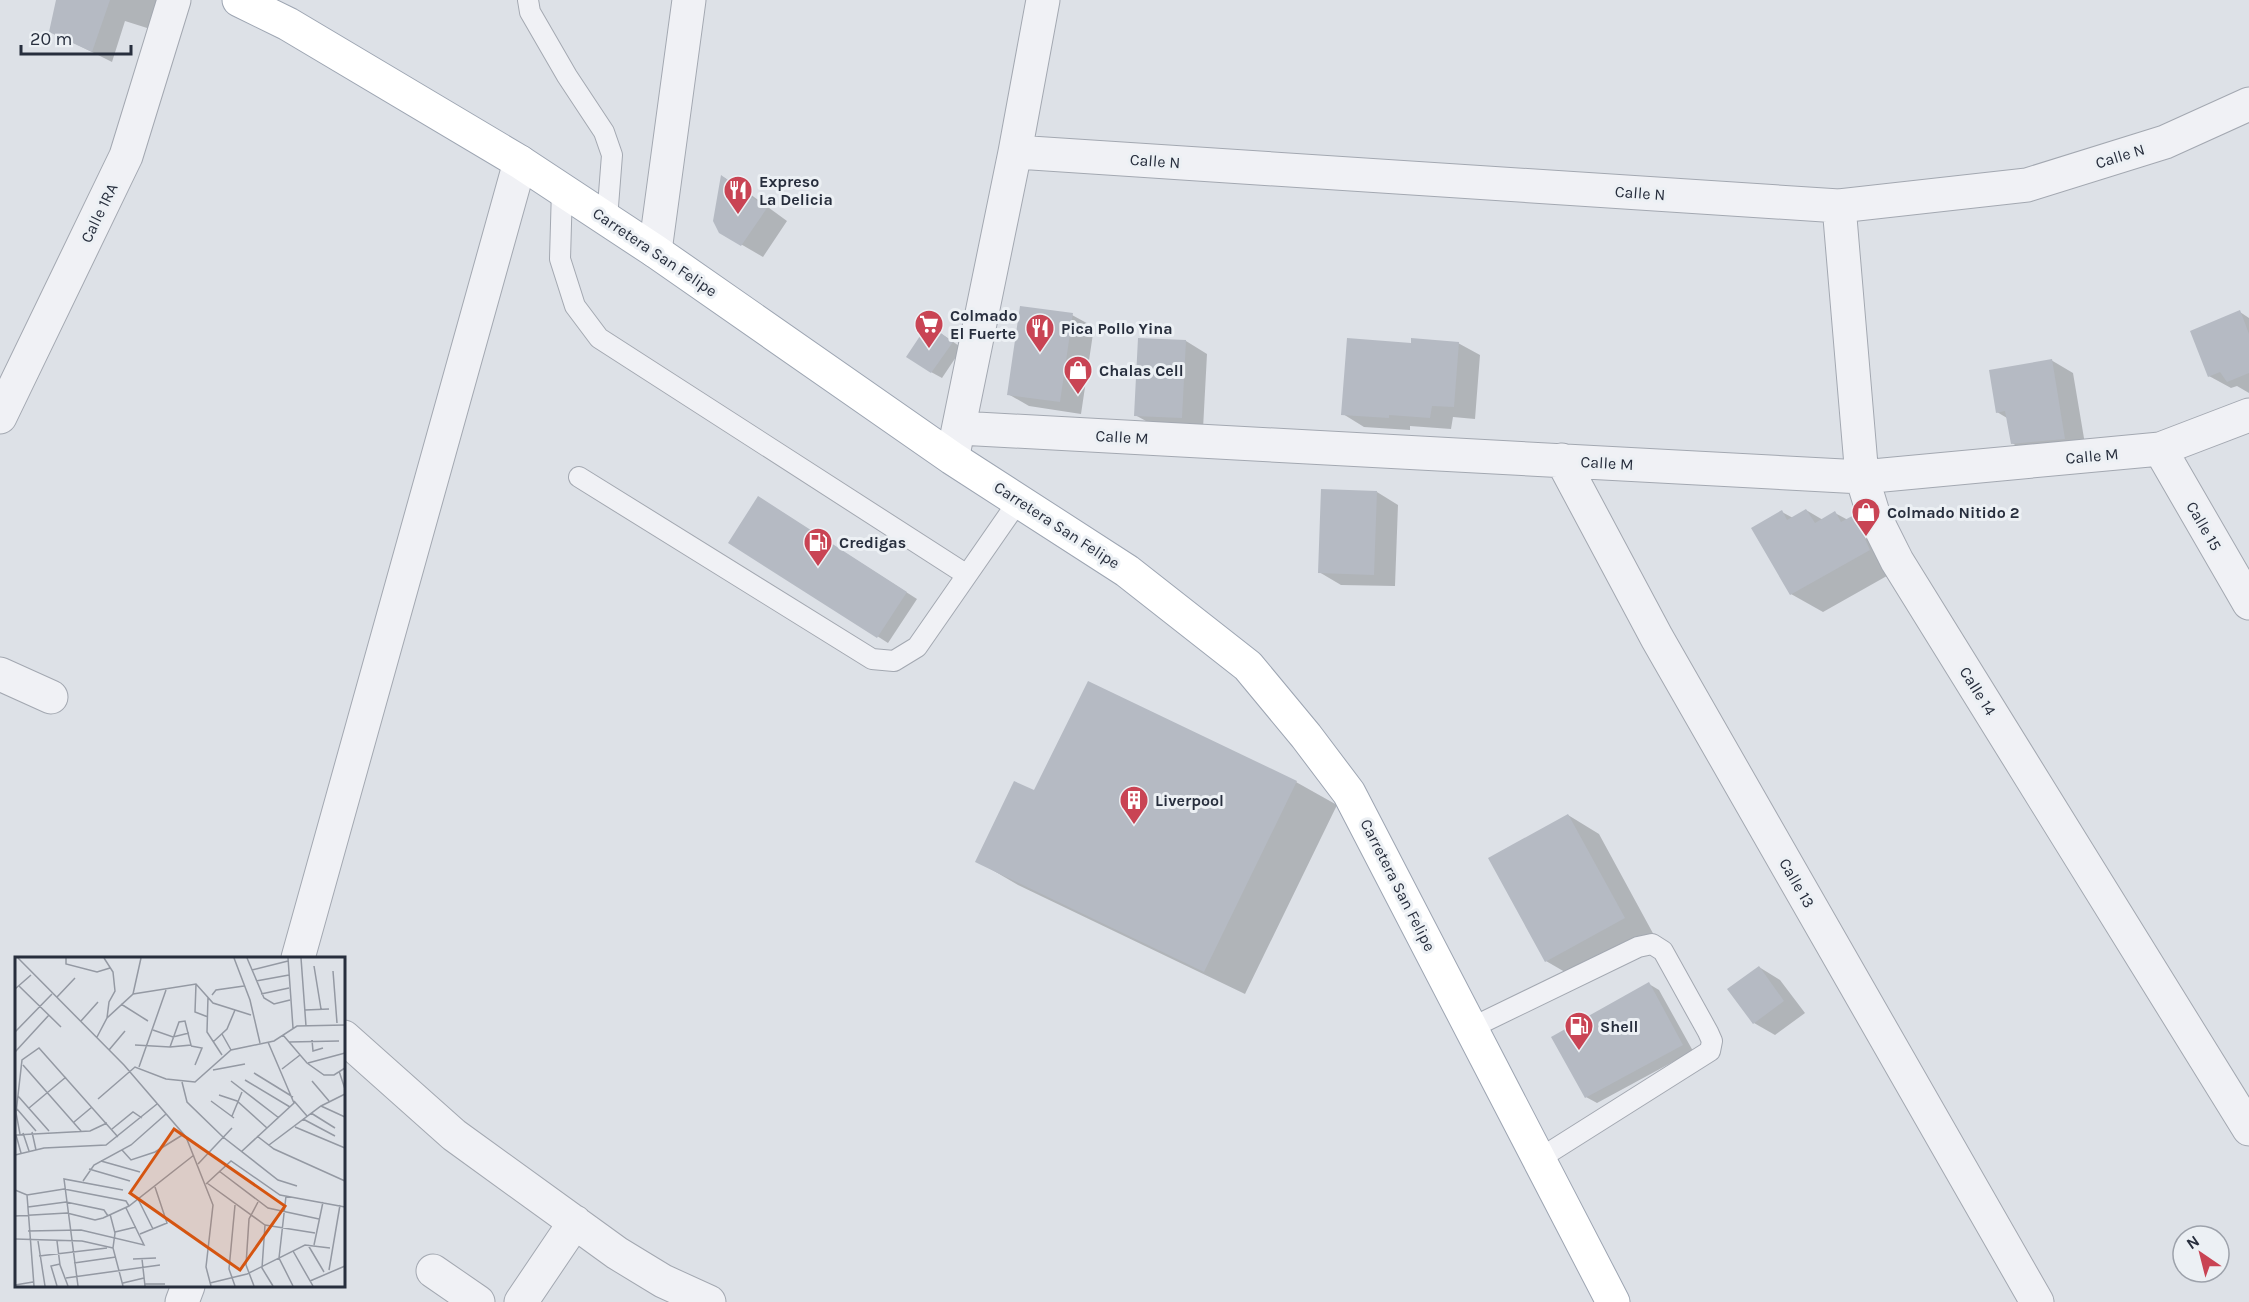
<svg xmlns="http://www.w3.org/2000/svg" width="2249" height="1302" font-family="Karla,sans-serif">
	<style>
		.shadow { fill: #0003 }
		.building { fill: #b5bac3 }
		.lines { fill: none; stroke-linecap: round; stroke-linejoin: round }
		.service-casing { stroke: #a3a8b1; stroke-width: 22 }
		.minor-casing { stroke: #a3a8b1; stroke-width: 35 }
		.primary-casing { stroke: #9da5b2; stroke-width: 35 }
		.service { stroke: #f0f1f5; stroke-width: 20 }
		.minor { stroke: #f0f1f5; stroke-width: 33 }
		.primary { stroke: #fff; stroke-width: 33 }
		.labels { text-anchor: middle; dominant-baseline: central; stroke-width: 6; stroke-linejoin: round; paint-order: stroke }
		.street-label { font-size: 16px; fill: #272e3d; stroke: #ecf0f4 }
		.poi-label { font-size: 16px; font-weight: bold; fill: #272e3d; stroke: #ecf0f4; text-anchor: start }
		.inset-road { fill: none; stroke: #9499a3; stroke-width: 1.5 }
		.view { fill: #d55511; fill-opacity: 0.15; stroke: #d55511; stroke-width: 3 }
		.inset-edge { fill: none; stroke: #272e3d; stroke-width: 3 }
	</style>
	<rect width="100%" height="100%" fill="#dde1e7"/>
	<path class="shadow" d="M 57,0 L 166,0 L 166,34 L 125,21 L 112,62 L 50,31 Z
		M 723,177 L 743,189 L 787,221 L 763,257 L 720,232 Z
		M 2240,312 L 2249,318 L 2249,393 L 2237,386 L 2231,388 L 2209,376 Z
		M 1072,315 L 1094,327 L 1081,414 L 1029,406 L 1008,394 Z
		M 939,332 L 962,348 L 942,378 L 931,372 Z
		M 1139,339 L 1186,341 L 1207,354 L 1203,429 L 1157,427 L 1135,415 Z
		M 1458,343 L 1480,355 L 1475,419 L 1453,417 L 1451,429 L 1410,426 L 1410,430 L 1364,427 L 1343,414 L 1412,344 Z
		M 2051,360 L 2073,373 L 2086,450 L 2033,456 L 2012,443 L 2007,418 L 1997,412 Z
		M 1377,492 L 1398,505 L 1395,586 L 1341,585 L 1319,572 Z
		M 769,504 L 917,599 L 888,643 L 730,542 Z
		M 1806,510 L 1823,520 L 1835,513 L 1848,520 L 1854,516 L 1885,534 L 1901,568 L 1823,612 L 1791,594 L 1782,512 L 1793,518 Z
		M 1296,782 L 1337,805 L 1245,994 L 1018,885 L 977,861 L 1035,792 Z
		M 1568,815 L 1599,834 L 1655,937 L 1577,979 L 1546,961 Z
		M 1759,967 L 1780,980 L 1805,1013 L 1775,1035 L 1754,1023 Z
		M 1649,984 L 1659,990 L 1693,1051 L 1597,1103 L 1586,1097 L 1553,1037 Z"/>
	<path class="building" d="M 56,0 L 110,0 L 92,52 L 49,32 Z
		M 721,175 L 767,208 L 741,246 L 719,233 L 713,221 Z
		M 1020,306 L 1073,313 L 1060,402 L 1007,395 Z
		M 2240,310 L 2249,334 L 2249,373 L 2227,382 L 2220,372 L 2208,377 L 2190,331 Z
		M 928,324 L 953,342 L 931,373 L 906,357 Z
		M 1138,338 L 1186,340 L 1182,418 L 1134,416 Z
		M 1347,338 L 1411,343 L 1411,338 L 1459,342 L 1454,407 L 1432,406 L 1430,418 L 1389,415 L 1389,418 L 1341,415 Z
		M 2052,359 L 2065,439 L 2011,444 L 2005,411 L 1996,413 L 1989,370 Z
		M 1321,489 L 1377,491 L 1374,575 L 1318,573 Z
		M 758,496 L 907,592 L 877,638 L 728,543 Z
		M 1806,509 L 1815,523 L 1835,511 L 1841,522 L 1854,515 L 1870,550 L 1790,595 L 1751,528 L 1782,510 L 1787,520 Z
		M 1088,681 L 1297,781 L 1204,972 L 975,862 L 1014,781 L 1034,790 Z
		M 1568,814 L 1625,918 L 1545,962 L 1488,858 Z
		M 1759,966 L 1784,1001 L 1753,1024 L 1727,989 Z
		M 1649,982 L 1683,1045 L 1585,1098 L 1551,1037 Z"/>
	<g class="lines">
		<g class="service-casing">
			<path id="service" d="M 528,0 L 530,12 L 567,76 L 604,132 L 612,155 L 607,219
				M 562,189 L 560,259 L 575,306 L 599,338 L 967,575 L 1019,500
				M 579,477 L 872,659 L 894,661 L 917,647 L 967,575
				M 1471,1028 L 1638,947 L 1652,944 L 1663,951 L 1708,1032 L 1712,1041 L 1710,1051 L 1539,1159"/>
		</g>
		<g class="minor-casing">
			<path id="minor" d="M 1015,152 L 1839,206 L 2027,185 L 2165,142 L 2249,104
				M 1839,206 L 1862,477 L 1873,513 L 1897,561 L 2249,1129
				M 655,251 L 689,0
				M 0,417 L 126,156 L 174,0
				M 959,428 L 1862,477 L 2160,449 L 2249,415
				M 2160,449 L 2249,603
				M 954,450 L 1015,152 L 1043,0
				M 1562,460 L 1657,638 L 2037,1302
				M 0,674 L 51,697
				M 298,958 L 520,162
				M 344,1037 L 454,1135 L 617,1253 L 663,1281 L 709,1302
				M 433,1271 L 478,1302
				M 182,1302 L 188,1286
				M 521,1302 L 575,1222"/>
		</g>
		<g class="primary-casing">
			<path id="primary" d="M 239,0 L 288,24 L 520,162 L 655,251 L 952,458 L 1127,571 L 1248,666 L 1306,736 L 1349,793 L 1613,1302"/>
		</g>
		<use href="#service" class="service"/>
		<use href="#minor" class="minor"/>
		<use href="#primary" class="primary"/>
	</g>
	<defs>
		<g id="restaurant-pin" transform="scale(1.5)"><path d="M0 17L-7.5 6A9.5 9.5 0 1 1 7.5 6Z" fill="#c94454" stroke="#ecf0f4"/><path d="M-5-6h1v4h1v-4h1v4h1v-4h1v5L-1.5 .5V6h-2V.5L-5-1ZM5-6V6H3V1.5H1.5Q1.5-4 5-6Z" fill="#fff"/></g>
		<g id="supermarket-pin" transform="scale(1.5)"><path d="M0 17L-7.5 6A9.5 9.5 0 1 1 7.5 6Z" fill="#c94454" stroke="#ecf0f4"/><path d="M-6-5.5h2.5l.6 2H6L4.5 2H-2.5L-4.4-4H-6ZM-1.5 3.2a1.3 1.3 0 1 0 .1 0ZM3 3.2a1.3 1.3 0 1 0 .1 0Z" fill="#fff"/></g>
		<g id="shop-pin" transform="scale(1.5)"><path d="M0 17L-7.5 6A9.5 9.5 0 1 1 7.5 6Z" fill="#c94454" stroke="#ecf0f4"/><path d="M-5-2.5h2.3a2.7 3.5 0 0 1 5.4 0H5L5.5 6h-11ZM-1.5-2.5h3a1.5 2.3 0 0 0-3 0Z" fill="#fff"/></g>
		<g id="fuel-pin" transform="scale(1.5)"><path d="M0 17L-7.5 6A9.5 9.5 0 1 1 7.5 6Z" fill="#c94454" stroke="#ecf0f4"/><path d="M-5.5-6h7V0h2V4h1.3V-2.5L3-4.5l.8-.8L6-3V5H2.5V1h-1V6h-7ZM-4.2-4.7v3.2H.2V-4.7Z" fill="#fff"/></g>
		<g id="building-pin" transform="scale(1.5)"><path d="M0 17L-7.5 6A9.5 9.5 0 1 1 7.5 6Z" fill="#c94454" stroke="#ecf0f4"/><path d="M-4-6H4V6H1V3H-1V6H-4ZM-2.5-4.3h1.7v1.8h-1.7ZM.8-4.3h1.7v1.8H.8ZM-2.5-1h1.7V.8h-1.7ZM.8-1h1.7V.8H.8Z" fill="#fff"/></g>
	</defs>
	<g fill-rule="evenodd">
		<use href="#restaurant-pin" x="738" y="190"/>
		<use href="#supermarket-pin" x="929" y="324"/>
		<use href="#restaurant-pin" x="1040" y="328"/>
		<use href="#shop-pin" x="1078" y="370"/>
		<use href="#shop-pin" x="1866" y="512"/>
		<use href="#fuel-pin" x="818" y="542"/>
		<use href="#building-pin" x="1134" y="800"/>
		<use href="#fuel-pin" x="1579" y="1026"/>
	</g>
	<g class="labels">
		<g class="street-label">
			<text transform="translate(2120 156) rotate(-17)">Calle N</text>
			<text transform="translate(1155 161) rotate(4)">Calle N</text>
			<text transform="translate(1640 193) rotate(4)">Calle N</text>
			<text transform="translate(99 213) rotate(-64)">Calle 1RA</text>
			<text transform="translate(655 252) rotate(34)">Carretera San Felipe</text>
			<text transform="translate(1122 437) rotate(3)">Calle M</text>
			<text transform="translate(2092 456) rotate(-5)">Calle M</text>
			<text transform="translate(1607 463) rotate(3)">Calle M</text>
			<text transform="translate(1057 525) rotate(33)">Carretera San Felipe</text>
			<text transform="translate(2204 526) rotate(60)">Calle 15</text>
			<text transform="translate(1978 691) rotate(58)">Calle 14</text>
			<text transform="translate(1797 883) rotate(60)">Calle 13</text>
			<text transform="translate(1398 885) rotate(63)">Carretera San Felipe</text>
		</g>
		<g class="poi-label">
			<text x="759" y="181">Expreso<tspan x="759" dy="18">La Delicia</tspan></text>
			<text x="950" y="315">Colmado<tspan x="950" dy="18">El Fuerte</tspan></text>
			<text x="1061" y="328">Pica Pollo Yina</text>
			<text x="1099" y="370">Chalas Cell</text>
			<text x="1887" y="512">Colmado Nitido 2</text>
			<text x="839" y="542">Credigas</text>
			<text x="1155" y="800">Liverpool</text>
			<text x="1600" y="1026">Shell</text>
		</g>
	</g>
	<g transform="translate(15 957)">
		<rect width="330" height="330" fill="#dde1e7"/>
		<path class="inset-road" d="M 3,1 L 109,108 L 171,180 L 198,248 L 191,310 L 196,329M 51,1 L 51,7 L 82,15 L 95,11M 89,1 L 98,15 L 100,34 L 94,45 L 92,61M 219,1 L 235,43 L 245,86M 232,1 L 249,41 L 259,47 L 275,43M 273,1 L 278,71M 286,1 L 291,69M 299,9 L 306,52M 237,13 L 273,4M 318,14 L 322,66M 241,24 L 274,18M 181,27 L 180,55 L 193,60M 4,29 L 46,70M 0,32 L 16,18M 118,37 L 181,27 L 198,46 L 236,58M 246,37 L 274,31M 197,38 L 201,33 L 229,29M 42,40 L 60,21M 193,40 L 192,75 L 207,98M 106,47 L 133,64M 290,53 L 314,52M 66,64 L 83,45M 138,73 L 158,80 L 174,76M 0,75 L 37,37M 207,77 L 216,93M 268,78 L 292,106 L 309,118 L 319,118 L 330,111M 82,80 L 92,61 L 118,37 L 126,1M 297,83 L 298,94 L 308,91M 198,85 L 212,72 L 220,53M 274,85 L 324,84M 120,88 L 155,90 L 164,65 L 170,64 L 176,88 L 155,90M 176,89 L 187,91 L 180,108M 94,93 L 110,74M 0,95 L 34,58M 293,106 L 330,96M 8,108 L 66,174M 124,110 L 151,33M 267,112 L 285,98M 198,113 L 230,107M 324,114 L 330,132M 239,116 L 278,140M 230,123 L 275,150M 216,124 L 264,161M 297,124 L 314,144M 167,125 L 172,145 L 208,180 L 263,223 L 282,229M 204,138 L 222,144 L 252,171M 3,139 L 34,174M 83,142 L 120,110 L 151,122 L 180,125 L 216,93 L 259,84 L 282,69 L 330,68M 196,144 L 219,161M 279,144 L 292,159M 306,149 L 330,160M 14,151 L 51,120M 2,152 L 21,174M 296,156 L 320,171M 217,159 L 227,135M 288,162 L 320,179M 59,165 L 77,150M 280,170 L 330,191M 97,172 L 118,155 L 127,161M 17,175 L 21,193M 8,176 L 14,194M 5,177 L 1,156 L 7,103 L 24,91 L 103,180M 0,178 L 75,174 L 92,166M 1,178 L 6,196M 242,179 L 259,192 L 330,224M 254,188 L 306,149 L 330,137M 107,193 L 116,203 L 140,195 L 169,177M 226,195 L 279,146 L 253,85M 0,198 L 29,191 L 91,188 L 142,147M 86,204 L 125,215M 183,207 L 217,171M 74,212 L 115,224M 204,214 L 253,251 L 304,262M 68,224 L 79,208 L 116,188 L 151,157M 192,226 L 250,268 L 300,276M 191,227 L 216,204 L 265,238 L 330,250M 0,233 L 12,238 L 49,232 L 111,244 L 114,249M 12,238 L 19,329M 271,239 L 264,301 L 278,329M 123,242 L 138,272M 13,250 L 51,245 L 89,253 L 93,259M 95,257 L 100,276 L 98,291 L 108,329M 0,259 L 52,256 L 80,263 L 88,261 L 114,249 L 179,198M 250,268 L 247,311 L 258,329M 13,274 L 66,273 L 129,288 L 111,251M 100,275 L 121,270M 125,277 L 152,266 L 140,230M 0,282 L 67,284 L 98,291M 23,284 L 30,329M 42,284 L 45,308 L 53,329M 293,288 L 309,315M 299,288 L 308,245M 278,294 L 298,329M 24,299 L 92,291M 118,302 L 141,301M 127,302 L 130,329M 59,306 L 101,300M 314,313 L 325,248M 51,321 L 145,308M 295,324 L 330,309M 108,326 L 129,321M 195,326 L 232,317 L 290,288 L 315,291M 130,327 L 150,327M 0,328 L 18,325M 42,329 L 36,309 L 45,307M 63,329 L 49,222 L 108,233M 220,329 L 214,312 L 220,248M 239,329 L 231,308 L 234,262 L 243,245"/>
		<path class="view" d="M 159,172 L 270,249 L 225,313 L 115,236 Z"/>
		<rect width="330" height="330" class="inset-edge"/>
	</g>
	<g transform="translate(2201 1254) rotate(325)"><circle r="28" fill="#ecf0f4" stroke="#9da2ab" stroke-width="1.5"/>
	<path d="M0-4.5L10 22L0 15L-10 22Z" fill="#c94454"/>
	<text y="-9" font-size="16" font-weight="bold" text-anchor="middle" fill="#272e3d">N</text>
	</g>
	<path d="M21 45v9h110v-9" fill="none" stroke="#272e3d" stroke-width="3"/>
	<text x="30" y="45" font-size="18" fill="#272e3d" stroke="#ecf0f4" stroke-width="4.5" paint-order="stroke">20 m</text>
</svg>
